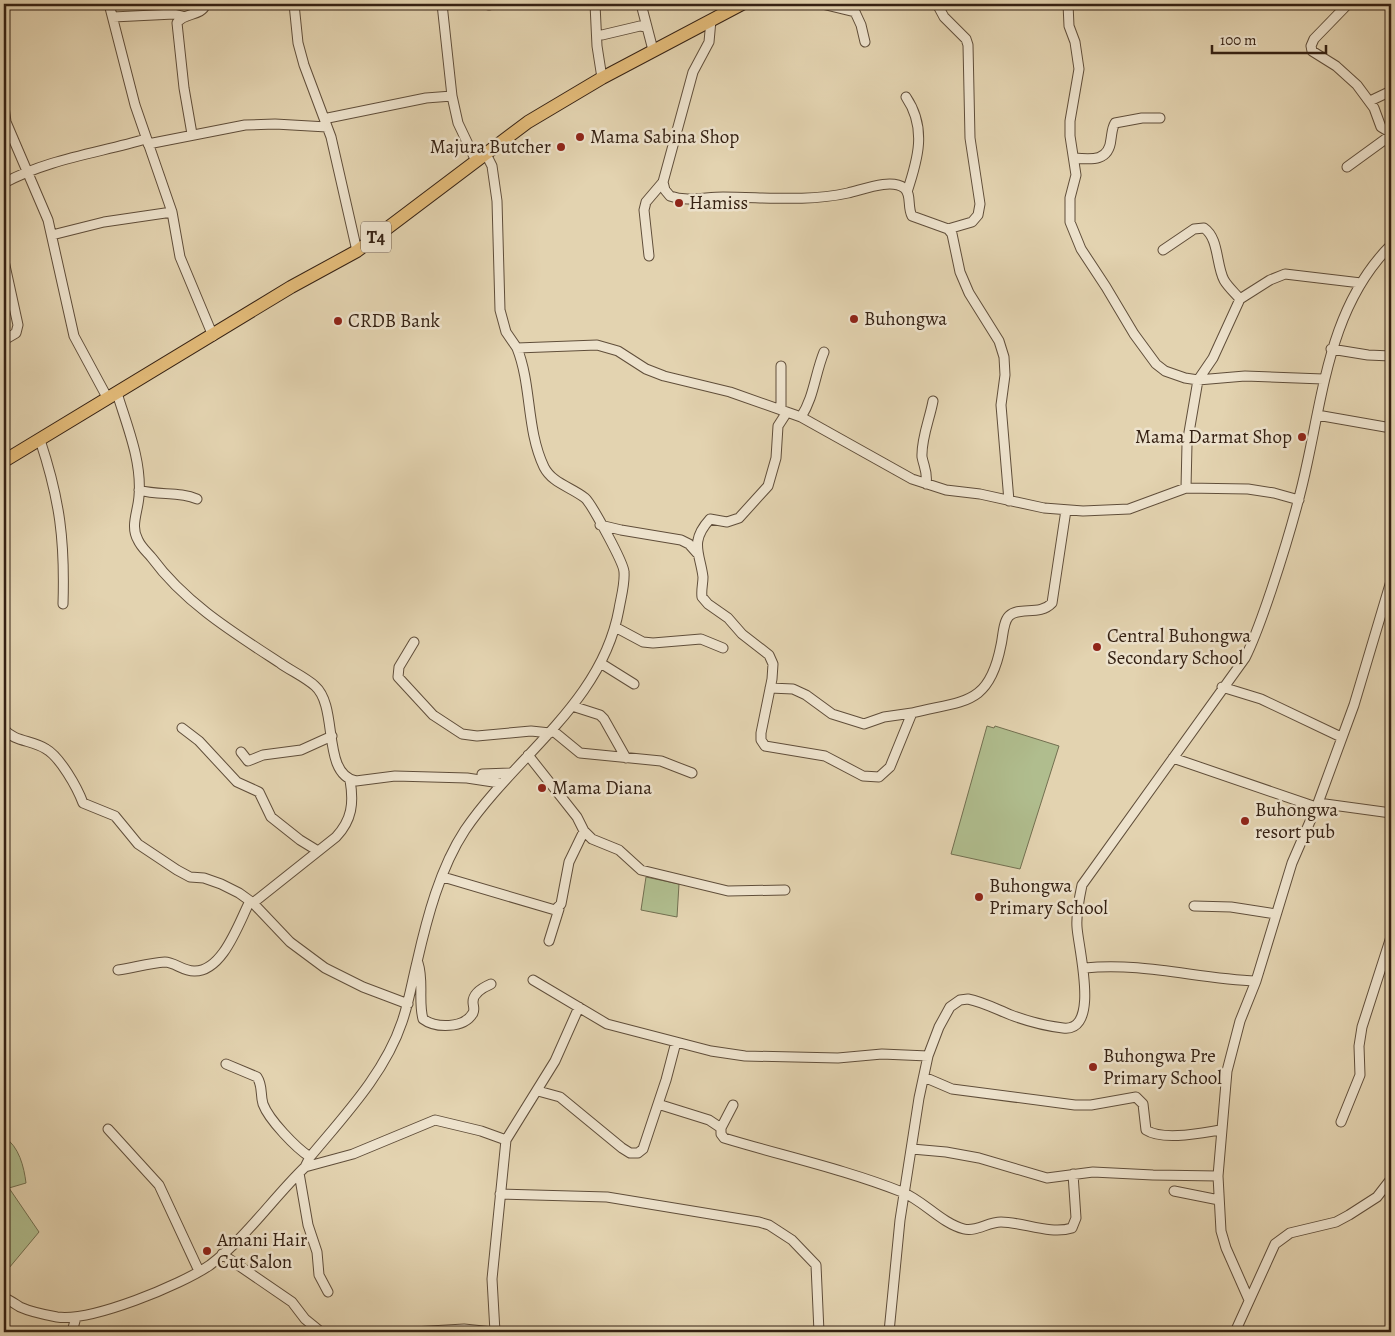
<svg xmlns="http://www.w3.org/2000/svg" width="1395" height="1336" font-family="Alegreya,serif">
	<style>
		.green { fill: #b0bd8e; stroke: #726f50 }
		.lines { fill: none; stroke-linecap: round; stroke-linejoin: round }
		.minor-casing { stroke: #604e3a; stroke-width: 11 }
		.highway-casing { stroke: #352113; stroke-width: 14 }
		.minor { stroke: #ede2cc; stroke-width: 9 }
		.highway { stroke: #e2ba78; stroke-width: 12 }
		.poi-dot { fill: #8f2418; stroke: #ede2cc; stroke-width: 2 }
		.labels { text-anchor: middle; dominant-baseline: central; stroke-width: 5; stroke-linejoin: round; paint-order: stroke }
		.shield { fill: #ede2cc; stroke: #6c5b4a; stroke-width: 1 }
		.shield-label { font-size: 18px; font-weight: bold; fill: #352113 }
		.poi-label { font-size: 19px; fill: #352113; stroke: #ede2cc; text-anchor: start }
	</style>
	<rect width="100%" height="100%" fill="#e3d3b0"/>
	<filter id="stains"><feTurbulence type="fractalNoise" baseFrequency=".004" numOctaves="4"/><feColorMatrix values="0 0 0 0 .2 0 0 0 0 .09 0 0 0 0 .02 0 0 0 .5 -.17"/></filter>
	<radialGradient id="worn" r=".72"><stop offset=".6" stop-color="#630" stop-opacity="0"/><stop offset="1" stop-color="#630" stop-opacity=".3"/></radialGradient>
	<path class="green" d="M 987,726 L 994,728 L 995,726 L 1059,746 L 1020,869 L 951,854 Z
		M 646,877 L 679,884 L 677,917 L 641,910 Z
		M 4,1137 C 19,1146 24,1167 26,1183 L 9,1188 L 39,1232 L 4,1274 Z"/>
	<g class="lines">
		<g class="minor-casing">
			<path id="minor" d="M 109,4 L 135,105 L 172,212 L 180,257 L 213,336
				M 294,4 L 298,43 L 304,65 L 331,137 L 357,251
				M 442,4 L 452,96 L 458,123 L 476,161
				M 489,4 L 489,5
				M 595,4 L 597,46 L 602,78
				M 641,4 L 653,50
				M 822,4 L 855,12 L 861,25 L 865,42
				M 937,4 L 944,17 L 966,39 L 968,45 L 970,138 L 980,204 L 978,215 L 972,222 L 948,229
				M 1068,4 L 1069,26 L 1075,42 L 1079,69 L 1070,121 L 1070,136 L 1076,175 L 1070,198 L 1070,222 L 1081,249 L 1106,287 L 1134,334 L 1156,364 L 1165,371 L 1185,378 L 1198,380 L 1245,376 L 1323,379
				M 1348,4 L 1314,39 L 1311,46 L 1312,51 L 1336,66 L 1357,85 L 1374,108 L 1381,127 L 1391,133
				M 113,17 L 174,14 L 182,16 L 180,18
				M 711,20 L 709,42 L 693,72 L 663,182 L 665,190 L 670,196 C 687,202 705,197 723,197 C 764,197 807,202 848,193 C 862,190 891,178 904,188 C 912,194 907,207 912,216 L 948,229 L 952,234 L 960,272 L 969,293 L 999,341 L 1004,357 L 1005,375 L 1001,405 L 1009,501
				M 602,35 L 640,26 L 646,27
				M 906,97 C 927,128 918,159 907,192
				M 1370,101 L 1391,91
				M 4,106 L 6,122 L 48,220 L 74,336 L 108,399
				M 328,118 L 426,98 L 452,96
				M 192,134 L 184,88 L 177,23 C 184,12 201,17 206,4
				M 148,144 L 245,125 L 275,124 L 327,127
				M 486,154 L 492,166 L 497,201 L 500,310 L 506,332 L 517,348 L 597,345 L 618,351 L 646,369 L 664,376 L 730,392 L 801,417 L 912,479 L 946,490 L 980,494 L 1044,508 L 1083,511 L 1129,509 L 1186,488 L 1248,489 L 1274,493 L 1299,500
				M 1074,158 C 1093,160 1109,161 1111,139 C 1112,133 1112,128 1115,123 L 1142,118 L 1160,118
				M 1347,167 L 1391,135
				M 4,183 C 48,159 98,153 146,139
				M 52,235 L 104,222 L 172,212
				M 1163,250 L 1194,229 L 1204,228 C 1219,238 1216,265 1224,280 C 1228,287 1235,293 1240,299
				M 649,256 L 644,210 L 646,202 L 663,182
				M 4,261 L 18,325 L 16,333 L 4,340
				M 1331,349 L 1368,355 L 1391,356
				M 781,366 L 781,410
				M 117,393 C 127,426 142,461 139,496 C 138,512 130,526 138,540 C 141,547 147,552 152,558 C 185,603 234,633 280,663 C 291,671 305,677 315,686 C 339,707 321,774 356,781 L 395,776 L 467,778 L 500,783
				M 787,412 L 778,426 L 776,458 L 768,486 L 739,518 L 727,522 L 710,519 C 689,542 700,553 703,577 C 703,584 701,590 702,597 L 708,604 L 728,618 L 742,634 L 769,655 L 773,664 L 772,679 L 761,733 L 761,740 L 765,746 L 825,756 L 863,776 L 879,777 L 890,767 L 912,713 C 963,700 989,707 1001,645 C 1003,637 1003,622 1009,616 C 1019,606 1040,616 1052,603 L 1066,510
				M 1317,415 L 1391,428
				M 801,417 C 814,397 815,374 824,352
				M 40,440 C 60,500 65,541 63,604
				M 926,484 C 928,473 924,467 922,457 C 921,439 930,418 933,401
				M 1186,488 L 1187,444 L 1198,380 L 1213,358 L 1240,299 L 1270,280 L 1285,274 L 1361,283
				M 139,490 C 159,496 179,491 197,499
				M 600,525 L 621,530 L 681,540 L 689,544 L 697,553
				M 615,627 L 643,642 L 653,643 L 701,639 L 723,648
				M 414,642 L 399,667 L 398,677 L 433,715 L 462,734 L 477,736 L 531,731 L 550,733
				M 602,664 L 634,684
				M 1222,687 L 1261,699 L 1341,737
				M 770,688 L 793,689 L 806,695 L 832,714 L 864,724 L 884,717 L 912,713
				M 572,706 L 600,715 L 604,719 L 626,758
				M 182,728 L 199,741 L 237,782 L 259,792 L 271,817 L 300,840 L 318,851
				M 4,729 C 14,742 33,740 46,749 C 60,757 77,787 83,803 L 115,816 L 138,844 L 177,870 L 190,877 L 204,878 L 221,884 L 239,893 L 253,903 L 290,942 L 325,968 L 363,987 L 408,1004
				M 552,730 L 580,753 L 661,761 L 692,773
				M 241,752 L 248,761 L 263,755 L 301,750 L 332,736
				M 528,755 L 577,817 L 584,831 L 592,839 L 619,850 L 641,870 L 728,891 L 785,890
				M 1173,758 L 1316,807
				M 482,774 L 510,773
				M 1318,803 L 1391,813
				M 443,877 L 555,910 L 561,904 L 569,862 L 584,831
				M 253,903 L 336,837 C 352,820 354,803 350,780
				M 1194,906 L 1231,907 L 1276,914
				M 549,941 L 559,909
				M 418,963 C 424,981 418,1001 423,1019 C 435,1028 464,1029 473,1013 C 475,1009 473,1006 473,1002 C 473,993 484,987 491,984
				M 1085,968 C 1143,962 1199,979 1256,981
				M 118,970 C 133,968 149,963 165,962 C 174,962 183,971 194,971 C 223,972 239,922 250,901
				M 533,980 L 607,1024 L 711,1051 L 745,1056 L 838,1058 L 882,1054 L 928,1056
				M 226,1064 L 257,1077 C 263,1086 260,1094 263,1104 C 269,1120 296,1148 310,1157
				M 924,1077 L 952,1089 L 1075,1105 L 1091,1105 L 1136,1097 L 1143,1104 L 1146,1130 C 1163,1141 1201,1133 1220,1130
				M 538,1091 L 560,1097 L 622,1148 L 630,1153 L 638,1153 L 643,1149 L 666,1080 L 676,1042
				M 661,1105 L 709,1120 L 721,1128
				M 733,1105 L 721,1128 L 721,1134 L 724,1138 C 783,1156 844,1169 902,1192 C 924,1201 941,1223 964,1229 C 976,1232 988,1222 1001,1222 C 1023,1222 1050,1235 1072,1228 L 1076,1218 L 1073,1174
				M 1341,1122 L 1360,1075 L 1359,1046 L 1362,1027 L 1391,937
				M 108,1129 L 159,1185 L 199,1271
				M 912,1149 L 946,1152 L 979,1158 L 1047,1178 L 1093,1172 L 1153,1175 L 1218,1176
				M 305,1167 L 353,1154 L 435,1120 L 481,1131 L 506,1140
				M 299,1173 L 308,1225 L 317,1252 L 319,1275 L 328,1292
				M 1174,1191 L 1219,1200
				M 500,1194 L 607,1197 L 759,1222 L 769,1225 L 792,1240 L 816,1265 L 819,1332
				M 222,1254 L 292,1302 L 305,1319 L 321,1332
				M 4,1298 C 10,1300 15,1304 20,1307 C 31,1312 46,1315 57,1317 C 91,1322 181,1285 210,1265 C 246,1238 273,1198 305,1167 L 310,1157 C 344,1116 385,1073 402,1022 C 409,1002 412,982 417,962 C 427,918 440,868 465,830 C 516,755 602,703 619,609 C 621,597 625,584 624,572 C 624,563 591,503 585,498 C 571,487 552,483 544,467 C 526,429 532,386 517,348
				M 1249,1300 L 1226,1248 L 1221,1231 L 1218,1176 L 1227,1071 L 1240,1021 L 1256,981 L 1292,863 L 1318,803 L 1354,705 L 1391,581
				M 72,1332 L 76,1317
				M 413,1332 L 464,1329 L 493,1332
				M 495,1332 L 492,1279 L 506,1140 L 555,1061 L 579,1007
				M 889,1332 L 900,1220 L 919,1098 L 928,1056 L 939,1027 L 950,1007 L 960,1000 L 968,999 C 983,1002 996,1009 1011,1015 C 1027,1021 1046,1026 1063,1028 C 1101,1033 1078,947 1077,927 C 1076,913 1079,899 1082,885 L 1245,658 C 1256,636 1263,614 1271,591 C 1285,549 1298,507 1307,464 C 1324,386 1332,304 1391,245
				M 1235,1332 L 1275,1244 L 1290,1233 L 1336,1222 L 1349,1215 L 1377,1197 L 1391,1179"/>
		</g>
		<g class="highway-casing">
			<path id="highway" d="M 4,461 L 291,287 L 357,251 L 528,122 L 602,78 L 742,4"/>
		</g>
		<use href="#minor" class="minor"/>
		<use href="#highway" class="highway"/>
	</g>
	<g class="poi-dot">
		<circle cx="580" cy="137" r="5"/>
		<circle cx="561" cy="147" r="5"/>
		<circle cx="679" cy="203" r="5"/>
		<circle cx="854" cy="319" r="5"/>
		<circle cx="338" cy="321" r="5"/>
		<circle cx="1302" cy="437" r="5"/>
		<circle cx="1097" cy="647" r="5"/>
		<circle cx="542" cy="788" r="5"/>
		<circle cx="1245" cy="821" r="5"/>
		<circle cx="979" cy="897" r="5"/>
		<circle cx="1093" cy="1067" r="5"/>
		<circle cx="207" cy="1251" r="5"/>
	</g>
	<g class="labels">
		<rect class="shield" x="361" y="221.5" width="30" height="31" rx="4"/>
		<g class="shield-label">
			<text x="376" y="237">T4</text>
		</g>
		<g class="poi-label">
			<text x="590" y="137">Mama Sabina Shop</text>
			<text x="551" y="147" text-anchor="end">Majura Butcher</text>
			<text x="689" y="203">Hamiss</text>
			<text x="864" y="319">Buhongwa</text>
			<text x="348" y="321">CRDB Bank</text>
			<text x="1292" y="437" text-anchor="end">Mama Darmat Shop</text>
			<text x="1107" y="636">Central Buhongwa<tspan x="1107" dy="22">Secondary School</tspan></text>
			<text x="552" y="788">Mama Diana</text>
			<text x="1255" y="810">Buhongwa<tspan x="1255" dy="22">resort pub</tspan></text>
			<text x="989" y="886">Buhongwa<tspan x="989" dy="22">Primary School</tspan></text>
			<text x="1103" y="1056">Buhongwa Pre<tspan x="1103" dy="22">Primary School</tspan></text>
			<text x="217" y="1240">Amani Hair<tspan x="217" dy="22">Cut Salon</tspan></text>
		</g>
	</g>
	<rect width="1395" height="1336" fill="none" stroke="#e3d3b0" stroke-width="20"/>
	<rect x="5" y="5" width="1385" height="1326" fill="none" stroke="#352113" stroke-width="2.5"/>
	<rect x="10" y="10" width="1375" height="1316" fill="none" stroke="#352113"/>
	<path d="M1212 45v8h114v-8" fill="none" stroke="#352113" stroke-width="2.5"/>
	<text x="1220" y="45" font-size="15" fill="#352113" stroke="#ede2cc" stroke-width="4" paint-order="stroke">100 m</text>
	<rect width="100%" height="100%" filter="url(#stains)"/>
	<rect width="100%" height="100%" fill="url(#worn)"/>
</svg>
